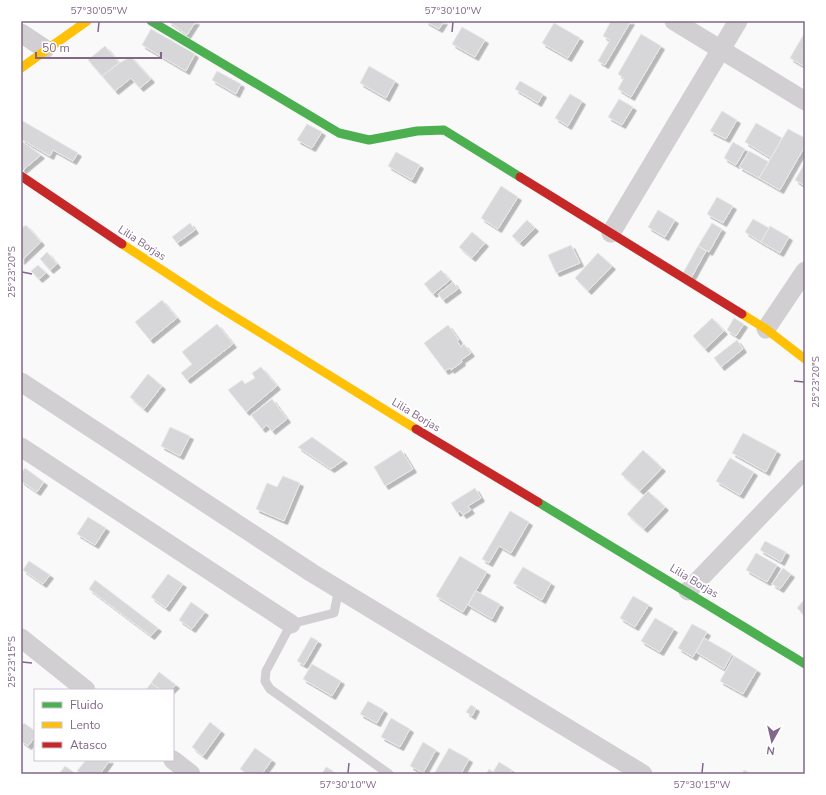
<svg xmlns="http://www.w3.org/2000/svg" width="826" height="795" font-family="'Nunito Sans',sans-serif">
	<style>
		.building { fill: #d7d6d8; stroke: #e8e8e8; filter: url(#shadow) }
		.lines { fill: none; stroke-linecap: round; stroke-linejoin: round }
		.lane { stroke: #d1cfd2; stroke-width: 9 }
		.street { stroke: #d1cfd2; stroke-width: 19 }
		.fast { stroke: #4caf50; stroke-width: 9 }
		.slow { stroke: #ffc107; stroke-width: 9 }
		.jam { stroke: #c62828; stroke-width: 9 }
		.ticks { fill: none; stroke: #82678b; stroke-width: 1.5 }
		.labels { text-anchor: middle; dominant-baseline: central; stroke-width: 4; stroke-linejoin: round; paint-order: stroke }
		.street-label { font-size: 11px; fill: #82678b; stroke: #fff }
		.neatline { fill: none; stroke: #82678b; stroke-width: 1.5 }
		.ticks-label { font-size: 10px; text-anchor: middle; fill: #82678b }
	</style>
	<defs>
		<filter id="shadow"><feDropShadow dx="3.5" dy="3.5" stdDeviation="0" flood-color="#0004"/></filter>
	</defs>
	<rect width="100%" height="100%" fill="#f9f9f9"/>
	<path class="building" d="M 168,21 L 196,21 L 187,35 Z
		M 425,21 L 444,21 L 439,29 Z
		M 611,21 L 631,21 L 605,65 L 598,61 L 610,40 L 603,36 Z
		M 554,23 L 580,38 L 568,58 L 542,43 Z
		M 462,27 L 485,40 L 475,57 L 452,44 Z
		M 151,29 L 195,54 L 186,71 L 142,45 Z
		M 805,32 L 805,67 L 790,58 Z
		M 641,34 L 661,46 L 631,97 L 618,89 L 624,78 L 618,74 Z
		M 105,46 L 119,63 L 102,76 L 88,60 Z
		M 131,57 L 151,79 L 140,88 L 131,78 L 115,91 L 102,76 L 119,63 Z
		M 369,66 L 395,81 L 386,98 L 360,83 Z
		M 217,71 L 241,84 L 236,94 L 212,80 Z
		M 520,81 L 543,94 L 538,103 L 515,89 Z
		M 570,94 L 582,101 L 568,126 L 555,118 Z
		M 619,99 L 633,107 L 622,125 L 608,117 Z
		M 722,111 L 737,120 L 726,139 L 710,131 Z
		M 21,120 L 78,153 L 73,161 L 53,150 L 50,156 L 21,139 Z
		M 756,123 L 782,138 L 771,158 L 745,142 Z
		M 307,124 L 322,132 L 312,148 L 297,140 Z
		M 788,129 L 805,138 L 805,146 L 780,190 L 759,178 Z
		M 23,142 L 41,155 L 23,170 L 21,168 L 21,143 Z
		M 733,142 L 745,149 L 736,165 L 724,158 Z
		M 749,151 L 769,162 L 759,178 L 739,167 Z
		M 396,152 L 420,165 L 412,180 L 388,166 Z
		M 805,163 L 805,186 L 795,180 Z
		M 501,186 L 518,197 L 498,229 L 481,218 Z
		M 717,197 L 733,206 L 723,223 L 707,214 Z
		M 658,210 L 675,220 L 665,237 L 648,227 Z
		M 753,219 L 769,228 L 761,242 L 745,232 Z
		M 527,220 L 535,228 L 520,243 L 512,236 Z
		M 190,223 L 195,230 L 177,243 L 172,237 Z
		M 712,223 L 722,229 L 709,252 L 698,246 Z
		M 26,225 L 41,242 L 21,261 L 21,229 Z
		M 770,226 L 789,237 L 780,253 L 761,242 Z
		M 472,232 L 485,243 L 472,258 L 459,247 Z
		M 571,245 L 580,263 L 556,273 L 548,255 Z
		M 698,246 L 706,251 L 690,280 L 682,275 Z
		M 47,252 L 57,264 L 50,270 L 40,259 Z
		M 598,253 L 612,266 L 588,291 L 575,278 Z
		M 38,265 L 46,273 L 39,279 L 31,271 Z
		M 441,270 L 450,280 L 433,294 L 424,284 Z
		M 453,282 L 458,289 L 443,300 L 438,294 Z
		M 162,300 L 177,318 L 150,340 L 135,322 Z
		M 712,318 L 724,331 L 705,349 L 693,336 Z
		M 734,318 L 744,324 L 736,336 L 727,330 Z
		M 217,324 L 233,344 L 187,380 L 181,373 L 192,364 L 182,352 Z
		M 448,325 L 459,340 L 457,341 L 461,347 L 464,344 L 471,353 L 461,360 L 462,362 L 451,370 L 450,368 L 445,371 L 424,343 Z
		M 737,340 L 743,349 L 721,367 L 714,358 Z
		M 261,367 L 277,386 L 246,412 L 228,390 L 242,380 L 245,384 L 255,378 L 252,373 Z
		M 148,374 L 162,386 L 144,409 L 130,397 Z
		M 272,399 L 287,419 L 272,431 L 267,425 L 262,429 L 251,415 Z
		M 170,427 L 190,436 L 180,456 L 161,446 Z
		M 743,433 L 777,451 L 766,472 L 732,453 Z
		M 312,437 L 344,460 L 331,469 L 298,447 Z
		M 401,450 L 413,469 L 385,486 L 374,467 Z
		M 643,450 L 662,468 L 640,491 L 621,474 Z
		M 730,458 L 754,472 L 740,495 L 716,481 Z
		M 25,468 L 44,482 L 37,492 L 21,481 L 21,473 Z
		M 283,476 L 300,483 L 284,521 L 256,509 L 267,483 L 277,487 Z
		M 475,488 L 481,498 L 468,506 L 471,510 L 463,515 L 460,511 L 457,513 L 451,503 Z
		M 648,491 L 665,507 L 644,529 L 627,514 Z
		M 510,511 L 529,522 L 511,553 L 499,546 L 489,563 L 482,559 Z
		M 88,517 L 106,528 L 95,545 L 77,534 Z
		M 765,541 L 786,552 L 781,562 L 760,550 Z
		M 756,553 L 777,565 L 767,582 L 746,570 Z
		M 460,556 L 487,572 L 463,612 L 436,596 Z
		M 29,561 L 50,575 L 43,584 L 23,570 Z
		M 523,567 L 551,583 L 542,600 L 513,583 Z
		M 783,568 L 791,574 L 780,589 L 772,584 Z
		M 168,574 L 183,584 L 166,608 L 151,597 Z
		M 95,580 L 158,628 L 151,636 L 89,589 Z
		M 476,591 L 500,604 L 492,619 L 468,605 Z
		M 633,596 L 649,605 L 635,627 L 620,618 Z
		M 805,599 L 805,616 L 797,608 Z
		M 191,602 L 205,612 L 192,629 L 179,620 Z
		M 655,618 L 674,629 L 660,652 L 641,641 Z
		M 692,624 L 707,632 L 693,657 L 678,648 Z
		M 311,637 L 318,641 L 304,665 L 297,661 Z
		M 704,638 L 732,654 L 724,669 L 696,652 Z
		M 734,656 L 757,670 L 743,694 L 720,681 Z
		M 312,664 L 341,681 L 332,696 L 303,679 Z
		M 159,672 L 176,685 L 171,690 L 161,690 L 151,683 Z
		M 151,683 L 161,690 L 146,690 Z
		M 368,701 L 384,710 L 377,723 L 360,714 Z
		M 471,705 L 476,708 L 472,716 L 466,712 Z
		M 391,718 L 410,729 L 400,747 L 381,737 Z
		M 210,722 L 221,731 L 203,756 L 192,747 Z
		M 24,723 L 35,731 L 35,737 L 28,746 L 21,741 L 21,727 Z
		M 423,742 L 436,750 L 423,773 L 410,766 Z
		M 255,748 L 272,760 L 262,774 L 247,774 L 240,769 Z
		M 449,748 L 469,759 L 461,774 L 434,774 Z
		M 86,760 L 110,760 L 100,774 L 82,774 L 77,771 Z
		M 499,762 L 512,770 L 510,774 L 486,774 L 489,769 L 493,772 Z
		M 65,766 L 76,774 L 59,774 Z
		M 326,767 L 333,771 L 331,774 L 322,774 Z
		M 744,770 L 751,774 L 742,774 Z"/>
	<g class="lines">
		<path class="lane" d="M 339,588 L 334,613 L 291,624 L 266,671 L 265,681 L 270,689 L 389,774"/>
		<path class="street" d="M 674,21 L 805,101
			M 21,33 L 45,49
			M 611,233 L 738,21
			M 766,329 L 805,271
			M 21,382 L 312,573 L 643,774
			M 21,447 L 291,624
			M 688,591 L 805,469
			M 21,638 L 86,690
			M 173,760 L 191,774"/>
		<path class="fast" d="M 151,21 L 339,133 L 369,140 L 417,131 L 444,130 L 520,177
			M 538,502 L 805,664"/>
		<path class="slow" d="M 21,68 L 87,21
			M 122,244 L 214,304 L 416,429
			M 742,314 L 766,329 L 805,359"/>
		<path class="jam" d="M 21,176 L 122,244
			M 520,177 L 742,314
			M 416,429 L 538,502"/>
	</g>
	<path class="ticks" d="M 98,32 L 99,22M 452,32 L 453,22M 22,272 L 32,274M 794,381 L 804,382M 22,662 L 32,663M 348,773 L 349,763M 702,773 L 703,763"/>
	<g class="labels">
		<g class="street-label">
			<text transform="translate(142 243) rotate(33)">Lilia Borjas</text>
			<text transform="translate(416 415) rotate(31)">Lilia Borjas</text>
			<text transform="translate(694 581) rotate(31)">Lilia Borjas</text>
		</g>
	</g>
	<rect width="826" height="795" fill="none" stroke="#ffffff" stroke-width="44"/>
	<rect x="34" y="689" width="140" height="72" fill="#ffffff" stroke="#cdc2d1"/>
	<rect x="42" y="702" width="20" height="6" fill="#4caf50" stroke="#cdc2d1"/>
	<text x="70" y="709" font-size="12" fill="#82678b">Fluido</text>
	<rect x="42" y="722" width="20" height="6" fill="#ffc107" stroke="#cdc2d1"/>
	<text x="70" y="729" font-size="12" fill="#82678b">Lento</text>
	<rect x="42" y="742" width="20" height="6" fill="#c62828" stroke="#cdc2d1"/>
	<text x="70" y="749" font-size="12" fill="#82678b">Atasco</text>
	<g transform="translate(772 741) rotate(188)" stroke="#ffffff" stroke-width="3" paint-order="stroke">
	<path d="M0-3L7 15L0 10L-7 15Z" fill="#82678b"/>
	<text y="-6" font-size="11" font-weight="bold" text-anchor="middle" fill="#82678b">N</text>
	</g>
	<path d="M36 52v6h125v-6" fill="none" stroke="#82678b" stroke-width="2"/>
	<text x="42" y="52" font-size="12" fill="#82678b" stroke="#ffffff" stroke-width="3" paint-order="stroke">50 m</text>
	<rect x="22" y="22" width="782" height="751" class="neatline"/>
	<g class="ticks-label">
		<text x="99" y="14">57°30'05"W</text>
		<text x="453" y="14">57°30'10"W</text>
		<text transform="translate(11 272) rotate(-90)" y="4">25°23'20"S</text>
		<text transform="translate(815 382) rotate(-90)" y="4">25°23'20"S</text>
		<text transform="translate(11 662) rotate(-90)" y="4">25°23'15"S</text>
		<text x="348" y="788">57°30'10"W</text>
		<text x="702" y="788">57°30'15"W</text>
	</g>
</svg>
